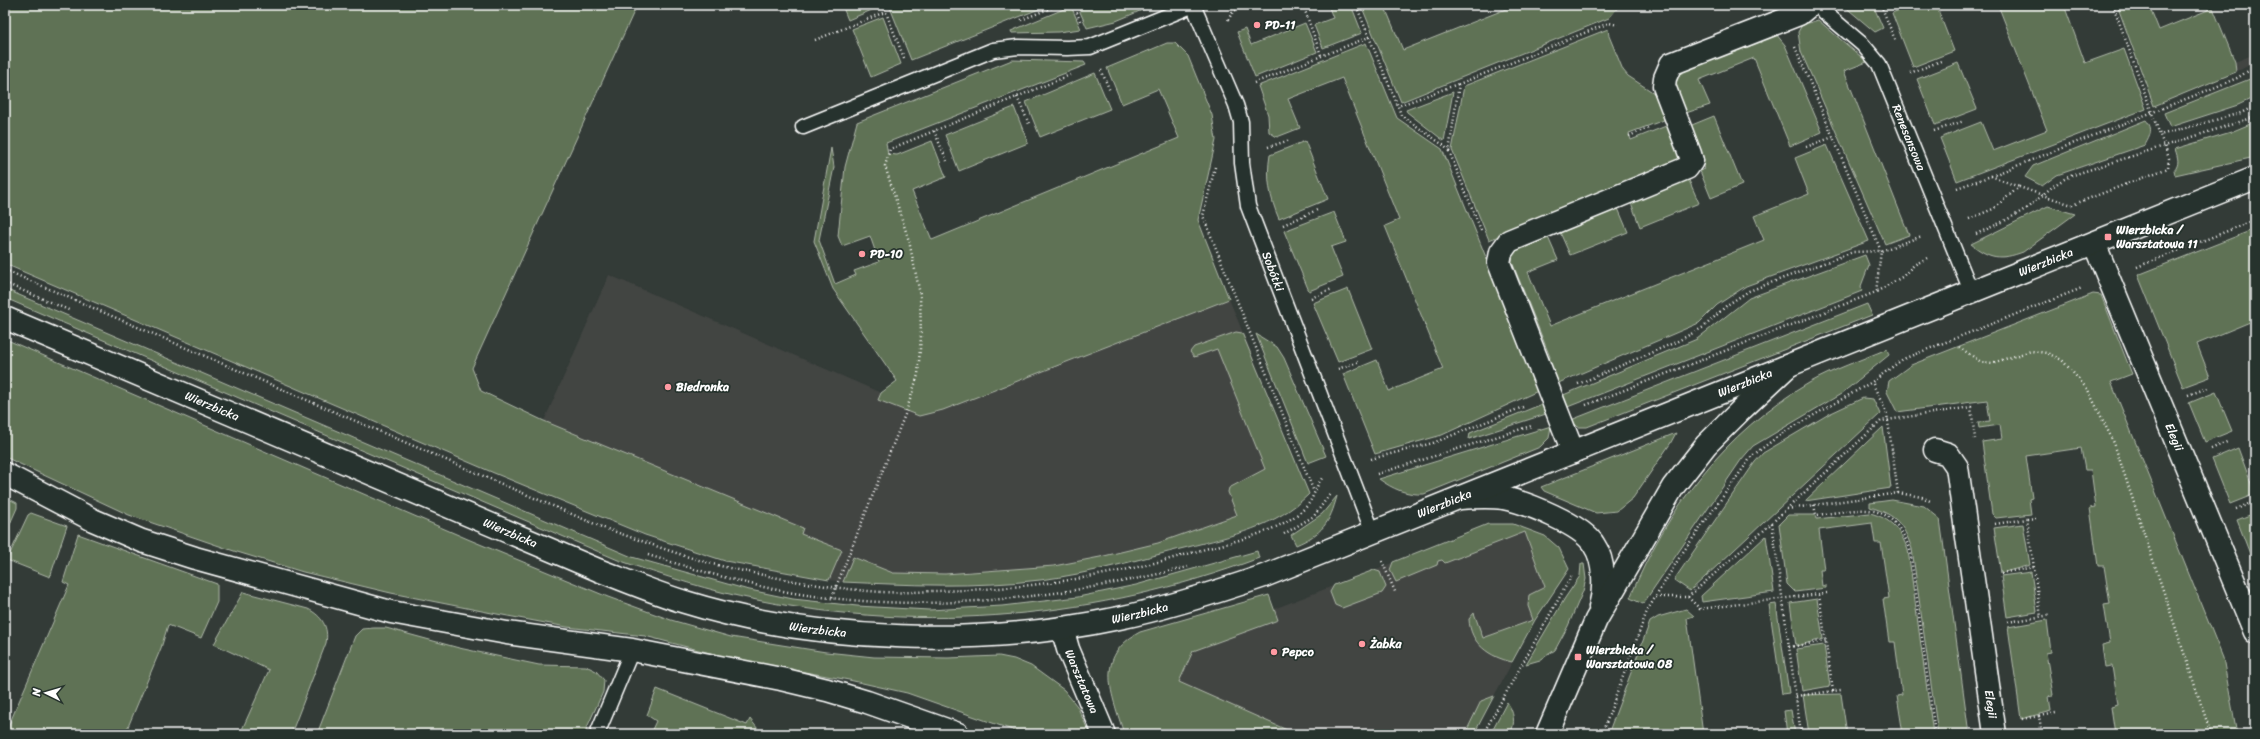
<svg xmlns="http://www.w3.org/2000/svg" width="2260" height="739" font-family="Sriracha,sans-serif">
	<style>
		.built { fill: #434543 }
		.green { fill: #5f7254; stroke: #afb8aa }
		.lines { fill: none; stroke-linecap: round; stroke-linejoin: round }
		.lane-casing { stroke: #fff; stroke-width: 17 }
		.street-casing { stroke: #fff; stroke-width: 25 }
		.secondary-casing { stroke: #fff; stroke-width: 25 }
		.path { stroke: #fff; stroke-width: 2.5; stroke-dasharray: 1 3; stroke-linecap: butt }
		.lane { stroke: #26332d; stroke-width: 14 }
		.street { stroke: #26332d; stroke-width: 22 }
		.secondary { stroke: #26332d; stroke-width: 22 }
		.poi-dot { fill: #ff9aa2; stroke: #26332d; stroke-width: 1.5 }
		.labels { text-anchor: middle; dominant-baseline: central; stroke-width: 3.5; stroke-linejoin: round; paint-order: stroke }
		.poi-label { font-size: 12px; font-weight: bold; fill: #fff; stroke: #26332d; text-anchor: start }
		.street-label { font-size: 12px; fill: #fff; stroke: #26332d }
	</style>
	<rect width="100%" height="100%" fill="#333b37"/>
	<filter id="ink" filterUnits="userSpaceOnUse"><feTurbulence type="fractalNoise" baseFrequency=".025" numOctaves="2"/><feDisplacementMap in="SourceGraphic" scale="8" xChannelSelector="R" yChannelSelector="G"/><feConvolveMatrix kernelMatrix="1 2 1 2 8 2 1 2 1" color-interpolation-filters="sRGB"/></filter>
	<g filter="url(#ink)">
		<path class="built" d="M 2255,54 L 2255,62 L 2236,72 L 2235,62 Z
			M 609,275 L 881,393 L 879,400 L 919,416 L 943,410 L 1229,299 L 1309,494 L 1238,515 L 1158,543 L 1100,557 L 1054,566 L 945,574 L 893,573 L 853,557 L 843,582 L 829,580 L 841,550 L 800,534 L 802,528 L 544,421 Z
			M 1488,524 L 1513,524 L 1545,536 L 1559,548 L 1569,569 L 1535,620 L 1494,696 L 1481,701 L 1465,734 L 1268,734 L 1114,655 L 1128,638 L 1140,632 L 1269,595 L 1274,609 L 1456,538 Z"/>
		<path class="green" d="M 5,5 L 637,5 L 472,368 L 481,391 L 544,421 L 803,528 L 801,534 L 842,550 L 829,580 L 725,561 L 645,535 L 494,473 L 5,264 Z
			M 842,5 L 878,5 L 879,7 L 848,20 Z
			M 889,5 L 917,5 L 920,10 L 932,5 L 1049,5 L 911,60 Z
			M 1077,5 L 1154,5 L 1116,21 L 1087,28 Z
			M 1328,5 L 1351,5 L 1362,33 L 1323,48 L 1314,25 L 1333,18 Z
			M 1361,5 L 1384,5 L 1403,50 L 1516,5 L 1620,5 L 1609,18 L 1401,102 Z
			M 1843,5 L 1873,5 L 1883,28 L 1875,32 Z
			M 1911,5 L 1936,5 L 1954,51 L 1913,67 L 1892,13 Z
			M 1998,5 L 2064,5 L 2085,63 L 2124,49 L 2146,109 L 1957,181 L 1940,138 L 1981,122 L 1993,151 L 2047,130 Z
			M 2117,5 L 2149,5 L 2159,30 L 2213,8 L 2235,62 L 2236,72 L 2154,106 Z
			M 1071,6 L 1081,29 L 1058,32 L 1012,33 L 1011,31 Z
			M 883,17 L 901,64 L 871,77 L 852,29 Z
			M 1818,20 L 1867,62 L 1844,71 L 1909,235 L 1885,244 L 1801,52 L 1798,32 L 1802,25 Z
			M 1305,23 L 1317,52 L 1255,77 L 1237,32 L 1245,29 L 1251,45 Z
			M 1608,29 L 1609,36 L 1623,70 L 1628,76 L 1654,93 L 1665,118 L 1664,120 L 1629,133 L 1631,140 L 1666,126 L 1669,127 L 1682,162 L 1489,240 L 1452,150 L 1464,86 Z
			M 1776,34 L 1785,45 L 1822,132 L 1790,146 L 1754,58 L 1699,80 L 1710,105 L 1683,114 L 1675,93 L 1676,75 L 1681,71 Z
			M 1167,43 L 1175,43 L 1188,56 L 1212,115 L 1216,140 L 1198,220 L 1229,299 L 943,410 L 919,416 L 878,400 L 881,393 L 897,381 L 833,289 L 814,241 L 831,148 L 834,167 L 819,240 L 835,284 L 856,275 L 854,271 L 879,262 L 870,236 L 842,246 L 838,236 L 845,167 L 857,122 L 1012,60 L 1084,62 L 1086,65 L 886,143 L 888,154 L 897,155 L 932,141 L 946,177 L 912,191 L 932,240 L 1179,138 L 1158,89 L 1122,104 L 1107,68 Z
			M 1366,43 L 1397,118 L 1442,149 L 1540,390 L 1442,435 L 1375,454 L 1343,374 L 1377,360 L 1389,391 L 1443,369 L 1385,226 L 1399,220 L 1342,78 L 1288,99 L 1300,128 L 1277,137 L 1269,132 L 1268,115 L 1258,86 Z
			M 1958,63 L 1977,109 L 1935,125 L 1917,79 Z
			M 1095,73 L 1110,109 L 1040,137 L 1026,102 Z
			M 2255,77 L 2255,97 L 2238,105 L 2170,127 L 2164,113 Z
			M 1453,92 L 1444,141 L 1407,112 L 1406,110 Z
			M 1014,107 L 1028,143 L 959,171 L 945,135 Z
			M 1714,116 L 1742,185 L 1711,198 L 1700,171 L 1704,169 L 1687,127 Z
			M 2146,120 C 2154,129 2150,136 2145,145 L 2057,175 L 2042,186 L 2025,177 L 2033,166 Z
			M 2255,122 L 2255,157 L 2175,175 L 2174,171 C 2180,164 2178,158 2175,149 L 2231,132 Z
			M 1305,141 L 1328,199 L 1279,219 C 1270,198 1266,178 1270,155 Z
			M 1827,145 L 1869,241 L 1746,286 L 1717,305 L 1699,323 L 1556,384 L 1548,364 L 1550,357 L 1512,262 L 1513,250 L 1547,235 L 1558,260 L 1528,272 L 1550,326 L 1764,240 L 1754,216 L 1809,194 L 1795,158 Z
			M 1687,176 L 1699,203 L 1640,227 L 1630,200 Z
			M 1617,206 L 1628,232 L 1570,255 L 1559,230 Z
			M 2048,206 L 2075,214 L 2023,252 C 2001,260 1990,259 1971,244 Z
			M 1334,212 L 1346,242 L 1331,247 L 1343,277 L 1309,291 L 1284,231 Z
			M 2255,229 L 2255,334 L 2250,322 L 2197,344 L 2210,377 L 2183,387 L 2138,275 Z
			M 1865,255 L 1869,265 L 1861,286 L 1862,291 L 1565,408 L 1561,396 L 1697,339 L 1749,298 Z
			M 5,289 L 632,557 L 745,589 L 793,599 L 857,606 L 929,610 L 1002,606 L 1078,597 L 1136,585 L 1257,551 L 1259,558 C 1099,618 925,634 757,600 C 710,591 664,576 618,560 L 5,298 Z
			M 1348,289 L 1372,349 L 1338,362 L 1313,303 Z
			M 2093,294 L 2101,295 L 2132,374 L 2111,382 L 2223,658 L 2237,734 L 2115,734 L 2111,707 L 2118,705 L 2112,666 L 2105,667 L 2102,645 L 2110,643 L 2104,605 L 2110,604 L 2104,566 L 2098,566 L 2090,508 L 2096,507 L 2091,470 L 2085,470 L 2081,448 L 2026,456 L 2032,498 L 2029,499 L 2031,514 L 1996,518 L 1992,514 L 1982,442 L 2002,439 L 2000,425 L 1979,428 L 1978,422 L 1990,421 L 1987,400 L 1897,412 L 1887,392 L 1889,381 L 1911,365 Z
			M 1867,304 L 1872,315 L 1587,427 L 1578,427 L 1571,420 Z
			M 1236,332 L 1242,333 L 1309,494 C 1276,527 1231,536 1188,547 C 1139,559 1090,574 1040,580 C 975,588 908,585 843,582 L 853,557 L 893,573 L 945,574 L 1054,566 L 1100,557 L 1158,543 L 1237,515 L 1228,492 L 1229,488 L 1265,469 L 1217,349 L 1194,357 L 1190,352 L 1194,347 Z
			M 1256,334 L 1277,347 L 1284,358 L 1326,456 L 1308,463 Z
			M 5,339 L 470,540 L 608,597 L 671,620 L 731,637 L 826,652 L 874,657 L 948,658 L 999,656 L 1014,659 L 1031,666 L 1064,690 L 1077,706 L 1090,734 L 1024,734 L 907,693 L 849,680 L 733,659 L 645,636 L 567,627 L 497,614 L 391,593 L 303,572 L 234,551 L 129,515 L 5,457 Z
			M 1887,349 L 1889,355 L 1841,394 L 1753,446 L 1741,460 L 1643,604 L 1630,598 C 1667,508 1725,432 1809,383 C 1834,369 1861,360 1887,349 Z
			M 2216,392 L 2232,431 L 2205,442 L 2189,403 Z
			M 1863,398 L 1873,399 L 1880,414 L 1690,591 L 1674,580 L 1755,462 L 1763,453 L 1829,414 Z
			M 1545,403 L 1546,414 L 1469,439 L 1470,433 Z
			M 1551,426 L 1549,438 L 1540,447 L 1424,494 C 1406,495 1393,489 1379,479 Z
			M 1883,427 L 1891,488 L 1805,501 Z
			M 1676,433 L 1670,444 L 1633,498 L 1617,511 L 1596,513 L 1544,491 L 1541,487 Z
			M 2238,448 L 2255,494 L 2230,504 L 2212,459 Z
			M 1337,496 C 1330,523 1322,534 1296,545 L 1291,535 L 1322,514 Z
			M 5,497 L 17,503 L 17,508 L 5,535 Z
			M 1892,500 L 1924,506 L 1940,519 L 1969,734 L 1938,734 L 1912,549 C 1903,523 1896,515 1870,507 L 1870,503 Z
			M 31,513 L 67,526 L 50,577 L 7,560 L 28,515 Z
			M 1870,513 C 1892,519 1900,530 1908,550 L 1933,734 L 1903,734 L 1897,696 L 1902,695 L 1895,642 L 1889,642 L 1883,599 L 1889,598 L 1881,543 L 1875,543 L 1872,523 L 1819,530 L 1824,570 L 1820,570 L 1822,586 L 1826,585 L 1826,588 L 1795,592 L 1787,584 L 1779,524 L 1788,515 L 1816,515 L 1817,519 Z
			M 2255,513 L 2255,567 L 2237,520 Z
			M 1488,524 L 1513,524 L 1545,536 L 1559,548 L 1569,569 L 1535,620 L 1512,662 C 1490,657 1470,644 1469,619 L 1474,613 L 1483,638 L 1533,620 L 1528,606 L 1529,595 L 1545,587 L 1525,532 L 1445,563 L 1442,560 L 1438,561 L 1437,565 L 1396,582 L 1390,570 L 1393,562 Z
			M 2023,524 L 2030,565 L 2001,573 L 1994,528 Z
			M 78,534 L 217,584 L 217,602 L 201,638 L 168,625 L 161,648 L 125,734 L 5,734 L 69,585 L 63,582 Z
			M 1766,536 L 1774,592 L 1702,602 L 1701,596 Z
			M 1581,564 L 1584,564 L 1586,579 L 1583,591 L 1568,626 L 1555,650 L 1540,660 L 1526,664 L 1565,598 L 1580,576 Z
			M 1374,570 L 1380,572 L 1386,587 L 1382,593 L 1342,608 L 1335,605 L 1330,592 L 1334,585 Z
			M 2031,572 L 2037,612 L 2007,617 L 2001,576 Z
			M 243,592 L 308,609 C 322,616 329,627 326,643 L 291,734 L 240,734 L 269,670 L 214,644 Z
			M 1269,595 L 1278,620 L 1193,651 L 1179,682 L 1296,734 L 1124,734 C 1112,694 1093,657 1140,632 Z
			M 1817,599 L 1823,639 L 1796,646 L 1790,603 Z
			M 1776,604 L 1789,693 L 1782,694 L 1769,605 Z
			M 1686,609 L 1694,616 L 1687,618 L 1703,734 L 1608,734 L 1650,622 L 1658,617 Z
			M 2047,620 L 2051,652 L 2046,653 L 2053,695 L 2049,696 L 2051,711 L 2021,719 L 2008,627 Z
			M 374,628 L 386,628 L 459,648 L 539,665 L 586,666 L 596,671 L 604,680 L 603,692 L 584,734 L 317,734 L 355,636 L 362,629 Z
			M 1824,645 L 1830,686 L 1802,691 L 1796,649 Z
			M 657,689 L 747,725 L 750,719 L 762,734 L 650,734 L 656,721 L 647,715 Z
			M 1841,694 L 1847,734 L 1809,734 L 1803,695 Z
			M 1494,696 L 1474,734 L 1465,734 L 1481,701 Z
			M 1507,702 C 1514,712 1516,723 1510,734 L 1490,734 Z
			M 1791,710 L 1795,734 L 1787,734 L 1784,711 Z"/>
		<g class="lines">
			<g class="lane-casing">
				<g id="lane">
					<path id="s1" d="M 1193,5 L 1236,105 L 1241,122 L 1242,163 L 1248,206 L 1373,533"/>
					<path id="s2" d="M 1816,5 L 1863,45 L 1879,64 L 1971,291"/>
					<path d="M 803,127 L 993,50 L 1018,47 L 1067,48 L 1090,47 L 1194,5"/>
					<path d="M 597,734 L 632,650"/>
				</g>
			</g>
			<g class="street-casing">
				<g id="street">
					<path id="s3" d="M 2094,243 L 2255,632"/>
					<path id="s4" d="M 1935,450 L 1948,454 L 1957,467 L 1995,734"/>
					<path d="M 1573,452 L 1499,263 L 1501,252 L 1509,241 L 1687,168 L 1692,161 L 1690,154 L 1664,86 L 1665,78 L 1671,64 L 1799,14 L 1810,5"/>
					<path d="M 5,474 L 93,520 L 142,541 L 195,558 L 391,612 L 507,633 L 632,650 L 781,679 L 827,690 L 867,702 L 958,734"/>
					<path d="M 1460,498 C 1474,497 1489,496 1503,498 C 1525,502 1583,525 1594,545 C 1605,561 1605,589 1600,607"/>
					<path id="s5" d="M 1062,628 L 1068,649 L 1104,734"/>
					<path d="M 1547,734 L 1596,620 L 1673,487 L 1706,445 L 1742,409 L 1788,366"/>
				</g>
			</g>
			<g class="secondary-casing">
				<g id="secondary">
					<path id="s6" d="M 5,318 L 598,570 C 627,581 655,593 685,602 C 817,643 984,647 1119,618 C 1168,608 1217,592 1264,576 L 2255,178"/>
				</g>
			</g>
			<path class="path" d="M 883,5 L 904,58
				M 1074,5 L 1080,21
				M 1303,5 L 1321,55
				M 1881,5 L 1895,40
				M 2113,5 L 2160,135
				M 1882,9 L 1892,5
				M 1021,20 L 1058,5
				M 1228,20 L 1232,13 L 1247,5
				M 1369,37 L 1398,106
				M 815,40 L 885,12
				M 1795,47 L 1881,251 L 1876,292
				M 1101,70 L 1110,91
				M 1910,73 L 1941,61
				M 1254,83 L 1369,37 L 1356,5
				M 1017,97 L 1030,126
				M 934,131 L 947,161
				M 1934,131 L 1964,121
				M 1629,136 L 1648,128
				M 1268,147 L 1290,140
				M 1806,147 L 1833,137
				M 1449,151 L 1443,145 L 1401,115 L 1398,106 L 1458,84
				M 1215,167 L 1203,216 L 1314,492
				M 1991,176 L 2211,89 L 2237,78 L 2255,67
				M 1957,188 L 1991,176 L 2019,187
				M 1969,219 L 1993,209 L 2019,187 L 2072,205 L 2168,168 L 2169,158 L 2160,135 L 2241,113 L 2255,106
				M 1283,225 L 1317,210
				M 1481,230 L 1449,151 L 1459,84 L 1609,23 L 1618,25
				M 1976,234 C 1994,226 2012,218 2028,207 C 2044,195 2053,183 2073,175 L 2255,117
				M 2137,267 L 2255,220
				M 5,270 L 604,528 C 649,543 693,561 739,570 C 786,580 834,589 882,592 C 899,593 915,592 932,591 C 1020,590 1106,578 1191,553 C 1228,542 1275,535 1304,509 C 1314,500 1315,486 1323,477
				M 5,283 L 71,311
				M 1311,298 L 1332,289
				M 1959,347 L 1981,362 L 1992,363 L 2031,351 L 2047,353 L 2062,360 L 2088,390 L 2114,443 L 2211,734
				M 1338,369 L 1360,361
				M 1578,384 L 1676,342 L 1704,327 L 1727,305 L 1749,291 L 1853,252 L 1881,251 L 1922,236
				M 2188,395 L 2208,388
				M 1586,405 L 1876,292 L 1902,277 L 1914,265 L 1929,257
				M 2211,449 L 2229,441
				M 1371,459 L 1433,443 L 1523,407
				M 1377,474 L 1531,426
				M 1898,493 L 1922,497 L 1932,502
				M 1814,505 L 1816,515 C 1862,510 1889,497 1910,549 L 1935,734
				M 1787,509 L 1898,493 L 1887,414 L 1872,382
				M 2236,509 L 2254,502
				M 2027,519 L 2036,518
				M 1772,523 L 1801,734
				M 1995,524 L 2027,519 L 2041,617
				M 1284,534 L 1314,516 L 1330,494
				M 648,555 C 694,569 740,583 788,592 C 922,615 1057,599 1188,567
				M 1382,561 L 1396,594
				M 2001,573 L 2034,567
				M 1819,595 L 1833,691
				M 832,597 L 906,412 L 918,375 L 921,336 L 920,294 L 909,241 L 885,166 L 890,149 L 1070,75
				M 1656,597 L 1688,597 L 1761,533 L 1881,421 L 1971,407 L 1975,439
				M 1688,597 L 1700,609 L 1827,593
				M 2008,622 L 2051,615
				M 1789,647 L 1826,641
				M 1796,696 L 1841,690
				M 2039,716 L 2056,713
				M 2022,719 L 2039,716 L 2042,734
				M 1483,734 L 1572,575
				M 1602,734 L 1647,611 L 1681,555 L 1752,456 L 1781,434 L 1872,382 L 1903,359 L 2082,288"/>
			<use href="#lane" class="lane"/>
			<use href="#street" class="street"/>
			<use href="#secondary" class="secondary"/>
		</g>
	</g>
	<g class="poi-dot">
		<circle cx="1257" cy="25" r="4"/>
		<rect x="2104" y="233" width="8" height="8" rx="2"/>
		<circle cx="862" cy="254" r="4"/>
		<circle cx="668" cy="387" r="4"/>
		<circle cx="1362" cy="644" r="4"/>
		<circle cx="1274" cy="652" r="4"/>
		<rect x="1574" y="653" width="8" height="8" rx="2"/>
	</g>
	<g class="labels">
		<g class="poi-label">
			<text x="1265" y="25">PD-11</text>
			<text x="2116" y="230">Wierzbicka /<tspan x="2116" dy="14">Warsztatowa 11</tspan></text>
			<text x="870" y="254">PD-10</text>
			<text x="676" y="387">Biedronka</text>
			<text x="1370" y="644">Żabka</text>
			<text x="1586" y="650">Wierzbicka /<tspan x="1586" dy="14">Warsztatowa 08</tspan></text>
			<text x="1282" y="652">Pepco</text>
		</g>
		<g class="street-label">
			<text stroke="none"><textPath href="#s2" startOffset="166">Renesansowa</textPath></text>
			<text stroke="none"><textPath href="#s6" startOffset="2169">Wierzbicka</textPath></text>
			<text stroke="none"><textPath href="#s1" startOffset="281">Sobótki</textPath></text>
			<text stroke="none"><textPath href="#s6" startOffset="1845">Wierzbicka</textPath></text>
			<text stroke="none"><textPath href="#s6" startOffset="225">Wierzbicka</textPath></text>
			<text stroke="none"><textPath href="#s3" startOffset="210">Elegii</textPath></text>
			<text stroke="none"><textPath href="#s6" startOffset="1521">Wierzbicka</textPath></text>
			<text stroke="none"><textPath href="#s6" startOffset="549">Wierzbicka</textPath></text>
			<text stroke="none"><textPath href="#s6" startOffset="1197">Wierzbicka</textPath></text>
			<text stroke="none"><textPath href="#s6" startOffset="873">Wierzbicka</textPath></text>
			<text stroke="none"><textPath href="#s5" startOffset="57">Warsztatowa</textPath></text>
			<text stroke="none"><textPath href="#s4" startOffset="269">Elegii</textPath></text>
		</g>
	</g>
	<rect width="2260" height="739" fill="none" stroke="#26332d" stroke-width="20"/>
	<rect x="10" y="10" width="2240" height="719" fill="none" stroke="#fff" stroke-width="1.5" filter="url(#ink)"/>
	<g transform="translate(46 693) rotate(275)" stroke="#26332d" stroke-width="3" paint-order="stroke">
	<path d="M0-3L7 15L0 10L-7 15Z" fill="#ffffff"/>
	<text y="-6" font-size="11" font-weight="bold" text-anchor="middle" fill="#ffffff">N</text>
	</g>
</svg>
